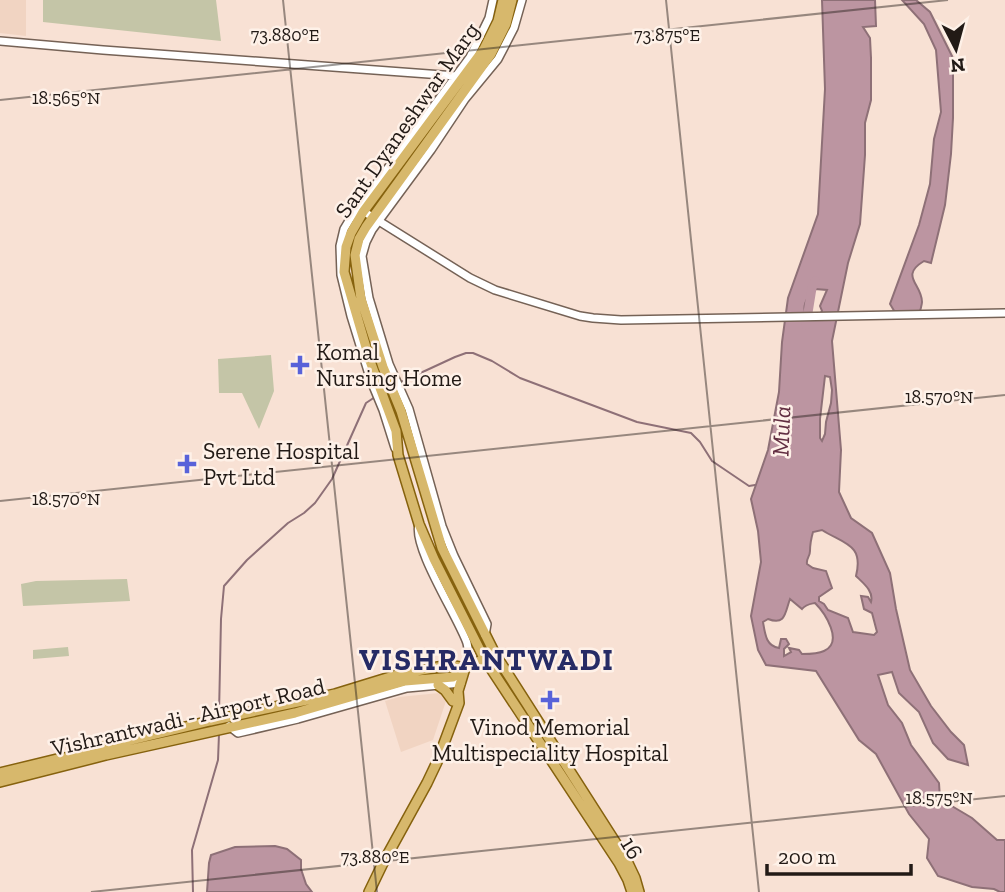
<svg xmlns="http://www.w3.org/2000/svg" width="1005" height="892" font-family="'Zilla Slab',serif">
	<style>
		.built { fill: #f1d4c2 }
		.green { fill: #c4c5a7 }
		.water { fill: #bc95a1; stroke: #8e7077; stroke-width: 2; fill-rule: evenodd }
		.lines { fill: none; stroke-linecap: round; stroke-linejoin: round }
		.stream { stroke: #8e7077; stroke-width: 2 }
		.river { stroke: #bc95a1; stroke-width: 9 }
		.minor-casing { stroke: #756256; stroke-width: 10 }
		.major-casing { stroke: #86620e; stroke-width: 12 }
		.minor { stroke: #fff; stroke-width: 7 }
		.major { stroke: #d7b86c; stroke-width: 9 }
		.ticks { fill: none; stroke: #221a16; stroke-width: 2; stroke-opacity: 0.45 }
		.poi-dot { fill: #5862d9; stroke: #fef1e8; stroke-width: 2.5 }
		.labels { text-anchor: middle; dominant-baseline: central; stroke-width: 5; stroke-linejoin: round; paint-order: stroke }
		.street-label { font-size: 23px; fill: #221a16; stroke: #fef1e8 }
		.poi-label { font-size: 23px; fill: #221a16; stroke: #fef1e8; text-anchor: start }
		.water-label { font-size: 24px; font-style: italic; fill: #622e41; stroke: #fef1e8 }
		.district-label { font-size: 30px; font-weight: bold; letter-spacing: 2px; fill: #262b65; stroke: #fef1e8 }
		.ticks-label { font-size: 18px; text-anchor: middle; fill: #221a16; stroke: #fef1e8; stroke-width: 5; stroke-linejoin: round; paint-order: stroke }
	</style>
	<rect width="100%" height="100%" fill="#f8e1d4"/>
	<path class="built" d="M 0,0 L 26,0 L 26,36 L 0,33 Z
		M 449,692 L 433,740 L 401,752 L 385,701 L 399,697 Z"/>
	<path class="green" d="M 43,0 L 216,0 L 221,41 L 43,22 Z
		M 271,355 L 274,391 L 259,429 L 242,393 L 219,393 L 218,359 Z
		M 127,579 L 130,601 L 23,606 L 21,584 L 36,581 Z
		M 68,647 L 69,656 L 33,659 L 33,650 Z"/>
	<path class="water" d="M 822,0 L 875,0 L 876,26 L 863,27 L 870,38 L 871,58 L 871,100 L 865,123 L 865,155 L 860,224 L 848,263 L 832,341 L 841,450 L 839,492 L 851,518 L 872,533 L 890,573 L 896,609 L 910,670 L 931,706 L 951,732 L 964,745 L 968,765 L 948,759 L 933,743 L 919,712 L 899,693 L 892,672 L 878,675 L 888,705 L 902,723 L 911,745 L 939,783 L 940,799 L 972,818 L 997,840 L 1005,840 L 1005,892 L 1000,892 L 994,889 L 972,887 L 938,876 L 927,858 L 929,839 L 909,814 L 876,754 L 859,740 L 816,671 L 766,665 L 758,650 L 751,616 L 761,562 L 758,531 L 751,499 L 768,450 L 779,392 L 782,342 L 788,298 L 818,214 L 825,89 ZM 815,289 L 827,290 L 820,306 L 822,311 L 818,317 L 807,318 C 801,307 806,298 815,289 ZM 825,376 L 830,377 L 832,390 L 831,403 L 826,422 L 825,434 L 822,441 L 820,438 L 820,419 ZM 822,530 C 844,544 864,544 856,576 C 863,583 874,591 871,602 L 868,597 L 861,596 L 864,609 L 872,613 L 877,632 L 874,635 L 853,632 L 848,618 L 828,610 L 824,604 L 819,601 L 819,597 L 832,588 L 826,571 L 813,568 L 807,564 C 806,558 810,557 810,551 C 810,544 811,539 813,532 ZM 790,599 L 802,609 C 806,604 810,604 815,603 C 825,613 844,642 824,651 C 818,654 809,654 802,654 L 799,650 L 789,648 L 791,652 L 784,656 L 784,649 L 789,644 L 786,639 L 781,639 L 779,648 C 766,646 765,634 763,622 L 768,619 C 786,626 785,612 790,599 Z
		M 902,0 L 916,0 L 930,12 L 953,58 L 953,118 L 951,154 L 945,205 L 931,263 L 924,261 C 899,276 922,284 922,302 C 922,304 920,312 919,314 L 896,314 L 890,304 L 919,225 L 930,184 L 934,139 L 941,112 L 936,50 L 924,24 Z
		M 275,846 L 287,849 L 301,860 L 301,869 L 306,884 L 312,892 L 207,892 L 209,863 L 211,855 L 235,847 Z"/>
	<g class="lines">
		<path class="stream" d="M 401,382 L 455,357 L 466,353 L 473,353 L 492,361 L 520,378 L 637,422 L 691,433 L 700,442 L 712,461 L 749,486 L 755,485
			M 219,714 L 221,619 L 224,586 L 247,560 L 288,523 L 304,513 L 315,503 L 332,479 L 366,403 L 375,397
			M 193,892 L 192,850 L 218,760 L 219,734"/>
		<path class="river" d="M 806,325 L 812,288 L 815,281"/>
		<g class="minor-casing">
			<path id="minor" d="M 0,41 L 103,50 L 456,76 L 459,78
				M 358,208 L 470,278 L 495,290 L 580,316 L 593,318 L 621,320 L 1005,313
				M 395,448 L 383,410 L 371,381 L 351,316 L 341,275 L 340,246 L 344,229 L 350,219 L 470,57 L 489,18 L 493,0
				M 419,524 C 412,547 458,617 467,643 L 469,653 L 466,668
				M 485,635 L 487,624 L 454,556 L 442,526 L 409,409 L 389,364 L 369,298 L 362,256 L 366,242 L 372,230 L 431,150 L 465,99 L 498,59 L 514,28 L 522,0
				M 229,726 L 238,733 L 298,719 L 407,688 L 461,683"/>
		</g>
		<g class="major-casing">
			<path id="major" d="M 503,0 L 498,21 L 484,49 L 363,212 L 351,233 L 346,247 L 344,272 L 370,361 L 396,431 L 398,455 L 419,524 L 434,559 L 484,658 L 619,863 L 628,880 L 632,892
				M 512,0 L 506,24 L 491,54 L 366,227 L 359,239 L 355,255 L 361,299 L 383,367 L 401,411 L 442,548 L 495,654 L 626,859 L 635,878 L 639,892
				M 438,685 L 445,690 L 453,701
				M 0,773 L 57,759 L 72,757 L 107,746 L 210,721 L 335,694 L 400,674 L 449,665 L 465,668
				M 0,782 L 106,755 L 295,713 L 405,681 L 453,677 L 463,669 L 490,656
				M 369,892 L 383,863 L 427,783 L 437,762 L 459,703 L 458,691 L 465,668"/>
		</g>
		<use href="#minor" class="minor"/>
		<use href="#major" class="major"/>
	</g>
	<path class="ticks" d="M 283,0 L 377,892M 666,0 L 759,892M 0,100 L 948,0M 0,501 L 1005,395M 91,892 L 1005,796"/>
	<g class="poi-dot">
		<path d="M296.5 354.5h7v7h7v7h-7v7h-7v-7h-7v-7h7z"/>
		<path d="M183.5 453.5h7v7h7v7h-7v7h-7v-7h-7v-7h7z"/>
		<path d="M546.5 689.5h7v7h7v7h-7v7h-7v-7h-7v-7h7z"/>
	</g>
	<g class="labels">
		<g class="street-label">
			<text transform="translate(407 120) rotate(-55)">Sant Dyaneshwar Marg</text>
			<text transform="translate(188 717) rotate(-13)">Vishrantwadi - Airport Road</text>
			<text transform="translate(632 848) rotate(59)">16</text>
		</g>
		<g class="poi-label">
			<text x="316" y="352">Komal<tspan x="316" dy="26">Nursing Home</tspan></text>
			<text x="203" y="451">Serene Hospital<tspan x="203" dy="26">Pvt Ltd</tspan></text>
			<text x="550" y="727" text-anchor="middle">Vinod Memorial<tspan x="550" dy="26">Multispeciality Hospital</tspan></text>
		</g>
		<g class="water-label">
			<text transform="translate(781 431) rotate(-88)">Mula</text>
		</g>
		<g class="district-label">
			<text x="487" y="660">VISHRANTWADI</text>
		</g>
	</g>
	<g class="ticks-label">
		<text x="285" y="41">73.880°E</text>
		<text x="667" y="41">73.875°E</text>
		<text x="66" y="104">18.565°N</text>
		<text x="939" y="403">18.570°N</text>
		<text x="66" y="505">18.570°N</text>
		<text x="939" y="804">18.575°N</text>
		<text x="375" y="863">73.880°E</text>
	</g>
	<g transform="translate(956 49) rotate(174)" stroke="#fef1e8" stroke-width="5" paint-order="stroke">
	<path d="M0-5L12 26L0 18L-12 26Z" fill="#221a16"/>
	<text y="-10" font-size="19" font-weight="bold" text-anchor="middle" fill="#221a16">N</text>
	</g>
	<path d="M767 864v10h144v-10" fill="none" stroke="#221a16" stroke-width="3.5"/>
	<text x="778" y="864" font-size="21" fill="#221a16" stroke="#fef1e8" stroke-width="5" paint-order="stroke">200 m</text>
</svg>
